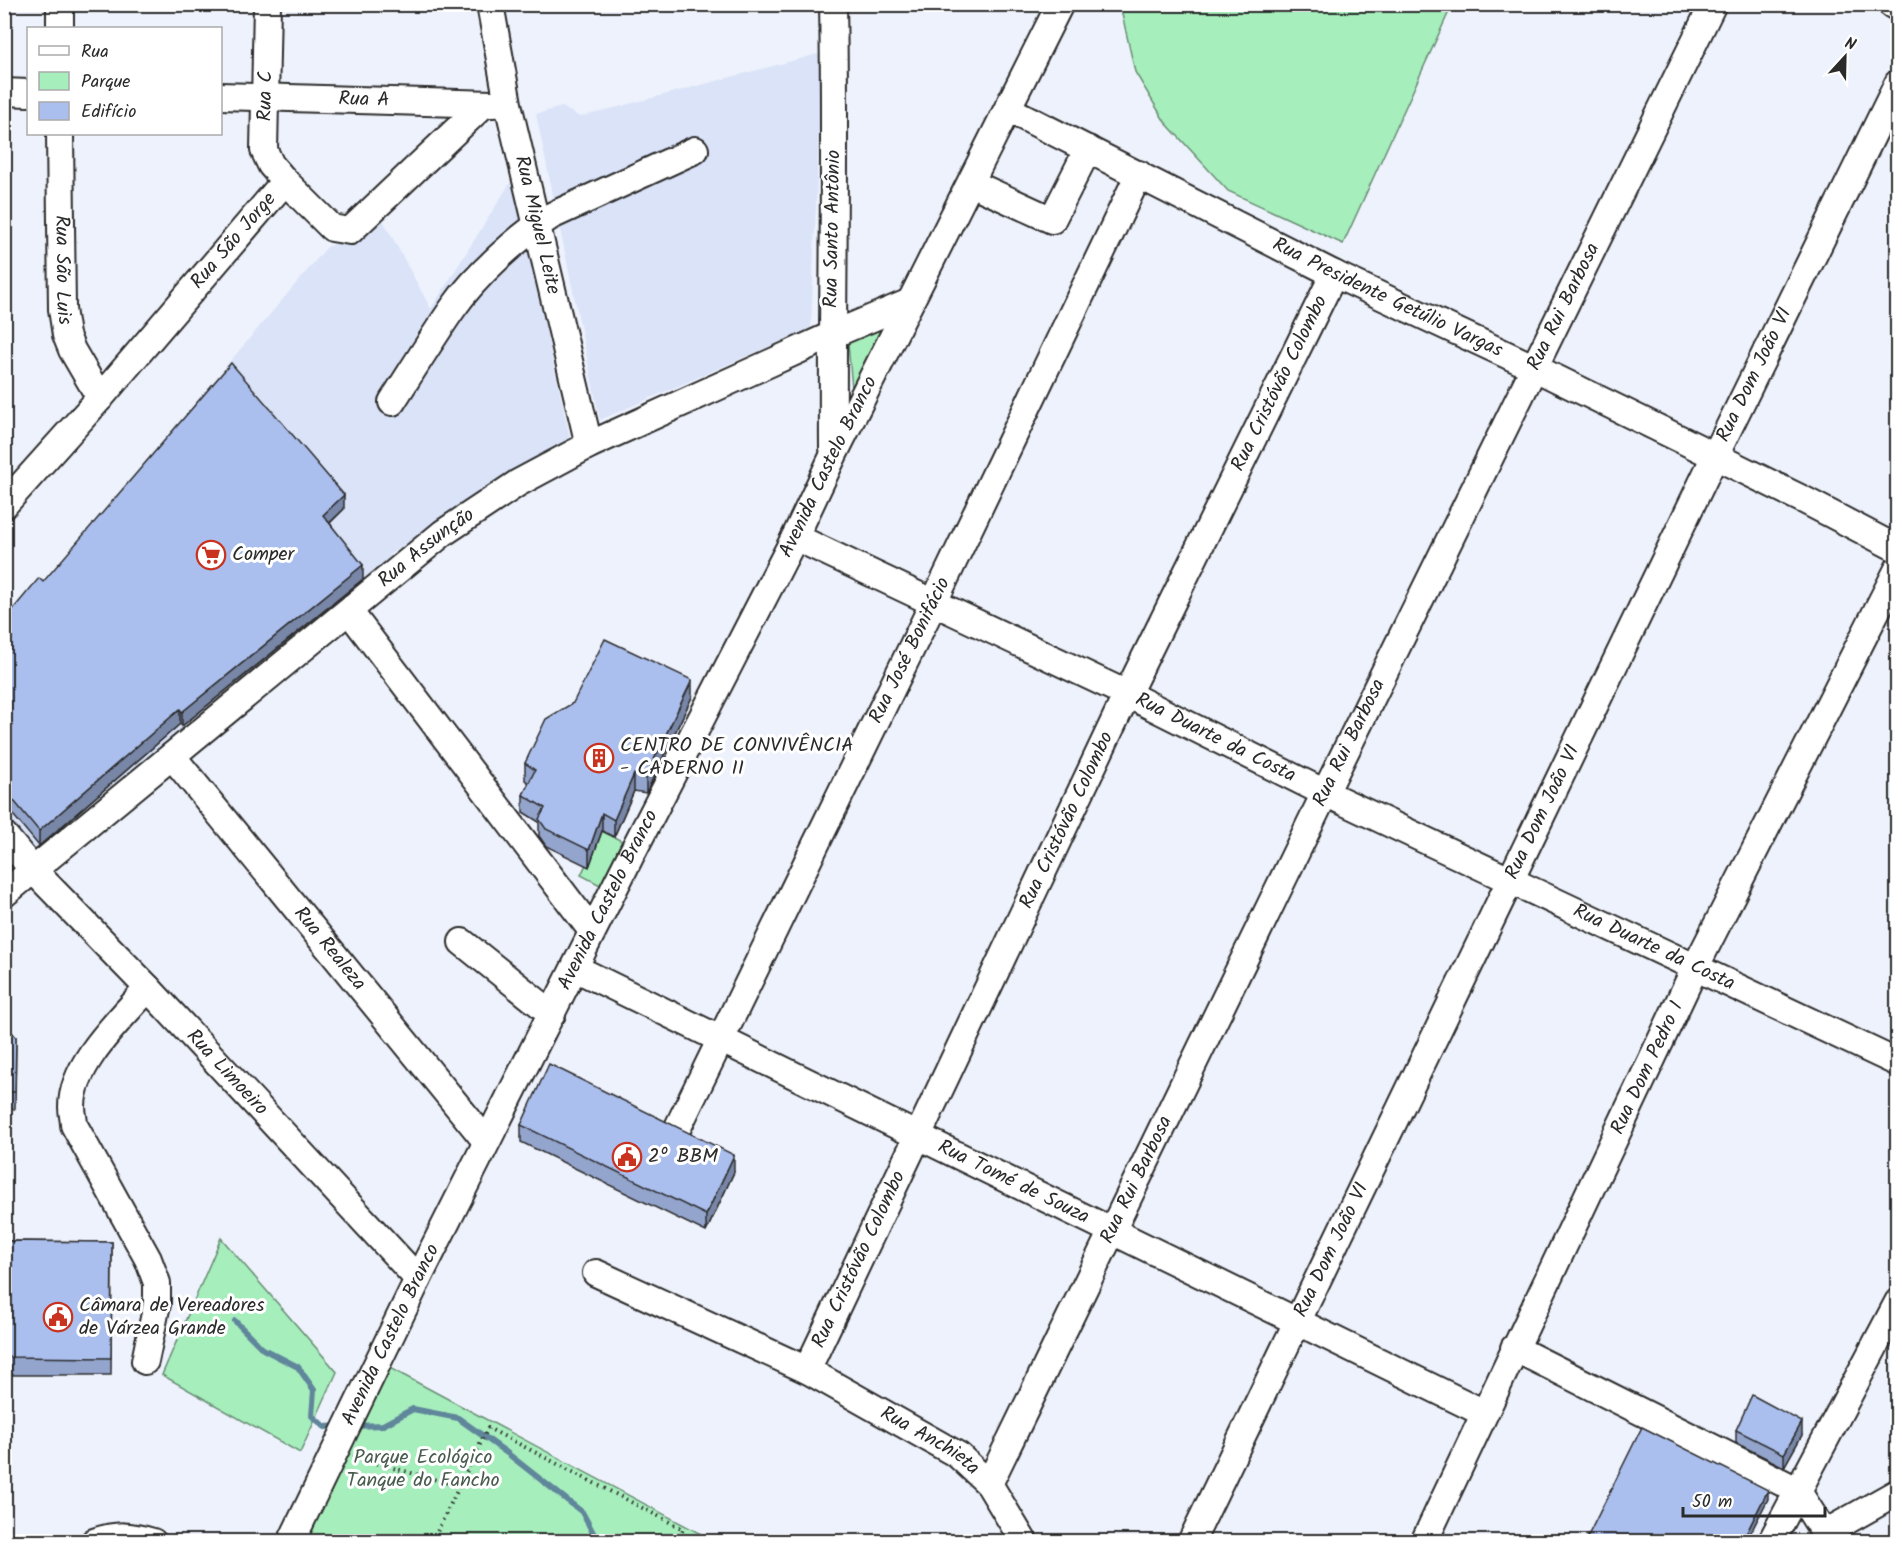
<svg xmlns="http://www.w3.org/2000/svg" width="1902" height="1546" font-family="Kalam,sans-serif">
	<style>
		.built { fill: #dae3f8 }
		.green { fill: #a6eebc; stroke: #688c74; stroke-width: 1.5 }
		.lines { fill: none; stroke-linecap: round; stroke-linejoin: round }
		.stream { stroke: #61869b; stroke-width: 6 }
		.minor-casing { stroke: #2b2b2b; stroke-width: 30 }
		.path { stroke: #2b2b2b; stroke-width: 4; stroke-dasharray: 1.5 4.5; stroke-linecap: butt }
		.minor { stroke: #fff; stroke-width: 26 }
		.wall { fill: #93a4cd; stroke: #2b2b2b; stroke-width: 1.5 }
		.shaded-wall { fill: #7886a7; stroke: #2b2b2b; stroke-width: 1.5 }
		.building { fill: #abbfee; stroke: #2b2b2b; stroke-width: 1.5 }
		.labels { text-anchor: middle; dominant-baseline: central; stroke-width: 6; stroke-linejoin: round; paint-order: stroke }
		.street-label { font-size: 20px; fill: #2b2b2b; stroke: #fff }
		.poi-label { font-size: 20px; fill: #2b2b2b; stroke: #fff; text-anchor: start }
		.park-label { font-size: 20px; fill: #4a5c4f; stroke: #fff }
	</style>
	<rect width="100%" height="100%" fill="#eef2fc"/>
	<filter id="ink" filterUnits="userSpaceOnUse"><feTurbulence type="fractalNoise" baseFrequency=".0167" numOctaves="2"/><feDisplacementMap in="SourceGraphic" scale="12" xChannelSelector="R" yChannelSelector="G"/><feConvolveMatrix kernelMatrix="1 2 1 2 8 2 1 2 1" color-interpolation-filters="sRGB"/></filter>
	<g filter="url(#ink)">
		<path class="built" d="M 822,53 L 811,328 L 600,420 L 536,114 L 562,107 L 580,117 Z
			M 512,180 L 570,438 L 389,555 L 395,562 L 5,889 L 5,635 L 227,365 L 327,247 L 353,238 L 379,213 L 431,309 Z"/>
		<path class="green" d="M 1120,5 L 1120,4 L 1452,5 L 1343,244 L 1228,191 L 1165,122 L 1135,72 Z
			M 890,322 L 853,400 L 848,343 Z
			M 602,831 L 622,841 L 600,885 L 581,875 Z
			M 221,1238 L 337,1372 L 300,1453 L 162,1375 Z
			M 390,1368 L 714,1541 L 314,1542 L 307,1538 Z"/>
		<g class="lines">
			<path class="stream" d="M 235,1321 L 263,1349 L 298,1367 L 314,1390 L 312,1416 L 325,1427 L 339,1426
				M 356,1426 L 383,1425 L 413,1409 L 458,1418 L 507,1453 L 582,1512 L 598,1542"/>
			<g class="minor-casing">
				<g id="minor">
					<path d="M 60,4 L 60,28"/>
					<path d="M 267,4 L 264,150 L 271,165 L 285,181 L 332,228 L 350,231 L 484,104"/>
					<path id="s1" d="M 490,4 L 508,104 L 589,445"/>
					<path d="M 833,4 C 836,152 832,300 833,448"/>
					<path d="M 1891,4 L 1898,8"/>
					<path d="M 4,92 L 28,93"/>
					<path id="s2" d="M 220,96 L 493,104"/>
					<path id="s3" d="M 1008,109 L 1334,274 L 1535,368 L 1715,456 L 1806,501 L 1898,549"/>
					<path id="s4" d="M 60,134 L 62,309 L 66,335 L 72,350 L 100,398"/>
					<path d="M 971,183 L 1052,220 L 1088,149"/>
					<path d="M 392,402 C 412,371 432,338 453,308 C 476,275 518,237 551,216 L 695,150"/>
					<path id="s5" d="M 4,505 L 100,398 L 285,181"/>
					<path id="s6" d="M 795,537 L 1127,694 L 1325,793 L 1898,1063"/>
					<path d="M 349,611 L 592,931"/>
					<path id="s7" d="M 172,756 L 486,1141"/>
					<path id="s8" d="M 4,835 L 33,870 L 148,988 L 418,1279"/>
					<path id="s9" d="M 4,894 L 443,533 L 518,483 L 589,445 L 832,335 L 910,302"/>
					<path d="M 462,942 L 552,1014"/>
					<path id="s10" d="M 575,968 L 1484,1413"/>
					<path id="s11" d="M 678,1127 L 934,602 L 1139,174"/>
					<path id="s12" d="M 596,1273 L 807,1370 L 958,1455 L 989,1484 L 1024,1542"/>
					<path d="M 1514,1348 L 1797,1490 L 1830,1542"/>
					<path d="M 145,1361 L 157,1304 L 157,1283 L 148,1259 L 74,1125 C 74,1119 72,1113 72,1107 C 72,1063 121,1019 148,988"/>
					<path id="s13" d="M 807,1370 L 1127,694 L 1334,274"/>
					<path id="s14" d="M 989,1484 L 1325,793 L 1713,4"/>
					<path d="M 1825,1533 L 1898,1492"/>
					<path d="M 94,1542 C 117,1534 130,1535 153,1542"/>
					<path id="s15" d="M 291,1542 L 418,1279 L 631,855 L 795,537 L 834,454 L 1060,4"/>
					<path id="s16" d="M 1191,1542 L 1715,456 L 1898,83"/>
					<path id="s17" d="M 1424,1542 L 1695,968 L 1898,569"/>
					<path d="M 1771,1542 L 1898,1302"/>
				</g>
			</g>
			<path class="path" d="M 353,1457 L 459,1486
				M 432,1542 L 488,1428 L 683,1529 L 678,1542"/>
			<use href="#minor" class="minor"/>
		</g>
		<path class="wall" d="M 344,509 L 330,523 L 363,579 L 182,726 L 180,724 L 39,846 L 4,804 L 4,620 Z
			M 692,697 L 646,793 L 634,791 L 614,837 L 602,831 L 589,867 L 546,846 L 539,836 L 539,822 L 523,812 L 523,795 L 529,783 L 525,780 L 525,763 Z
			M 4,1023 L 16,1037 L 15,1109 L 4,1109 Z
			M 521,1125 L 734,1172 L 706,1232 L 521,1142 Z
			M 4,1241 L 112,1242 L 111,1375 L 4,1375 Z
			M 1898,1331 L 1898,1356 L 1893,1348 L 1893,1338 Z
			M 1736,1430 L 1802,1435 L 1784,1467 L 1736,1443 Z"/>
		<path class="shaded-wall" d="M 344,495 L 344,509 L 323,529 L 323,515 Z
			M 363,565 L 363,579 L 182,726 L 182,712 Z
			M 692,680 L 692,697 L 646,793 L 646,776 Z
			M 180,709 L 180,724 L 39,846 L 39,831 Z
			M 634,774 L 634,791 L 614,837 L 614,820 Z
			M 602,813 L 602,831 L 589,867 L 589,850 Z
			M 734,1155 L 734,1172 L 706,1232 L 706,1215 Z
			M 1802,1422 L 1802,1435 L 1784,1467 L 1784,1454 Z
			M 1768,1490 L 1768,1499 L 1746,1542 L 1742,1542 Z"/>
		<path class="building" d="M 231,363 L 344,495 L 323,515 L 363,565 L 182,712 L 180,709 L 39,831 L 4,789 L 4,620 L 39,578 L 43,582 Z
			M 605,639 L 692,680 L 646,776 L 634,774 L 614,820 L 602,813 L 589,850 L 546,829 L 539,819 L 545,808 L 523,795 L 535,770 L 525,763 L 546,719 L 573,703 Z
			M 4,1023 L 16,1037 L 15,1092 L 4,1092 Z
			M 549,1064 L 734,1155 L 706,1215 L 521,1125 Z
			M 4,1241 L 112,1242 L 111,1358 L 4,1357 Z
			M 1898,1331 L 1898,1346 L 1893,1338 Z
			M 1752,1395 L 1802,1422 L 1784,1454 L 1736,1430 Z
			M 1642,1427 L 1768,1490 L 1742,1542 L 1585,1542 Z
			M 112,1535 L 124,1542 L 101,1542 L 103,1538 Z"/>
	</g>
	<defs>
		<g id="supermarket-ring" transform="scale(1.5)"><circle r="9.5" fill="#fff" stroke="#c8321e" stroke-width="1.5"/><path d="M-6-5.5h2.5l.6 2H6L4.5 2H-2.5L-4.4-4H-6ZM-1.5 3.2a1.3 1.3 0 1 0 .1 0ZM3 3.2a1.3 1.3 0 1 0 .1 0Z" fill="#c8321e"/></g>
		<g id="building-ring" transform="scale(1.5)"><circle r="9.5" fill="#fff" stroke="#c8321e" stroke-width="1.5"/><path d="M-4-6H4V6H1V3H-1V6H-4ZM-2.5-4.3h1.7v1.8h-1.7ZM.8-4.3h1.7v1.8H.8ZM-2.5-1h1.7V.8h-1.7ZM.8-1h1.7V.8H.8Z" fill="#c8321e"/></g>
		<g id="civic-ring" transform="scale(1.5)"><circle r="9.5" fill="#fff" stroke="#c8321e" stroke-width="1.5"/><path d="M-.6-6.5H3V-4.5H.6V-3L4-1V1h2V6H-6V1h2V-1L-.6-3ZM-1.2 2.5V6h2.4V2.5Z" fill="#c8321e"/></g>
	</defs>
	<g fill-rule="evenodd">
		<use href="#supermarket-ring" x="211" y="555"/>
		<use href="#building-ring" x="599" y="758"/>
		<use href="#civic-ring" x="627" y="1157"/>
		<use href="#civic-ring" x="58" y="1317"/>
	</g>
	<g class="labels">
		<g class="street-label">
			<text transform="translate(266 96) rotate(-89)">Rua C</text>
			<text stroke="none"><textPath href="#s2" startOffset="144">Rua A</textPath></text>
			<text stroke="none"><textPath href="#s1" startOffset="226">Rua Miguel Leite</textPath></text>
			<text transform="translate(833 229) rotate(-89)">Rua Santo Antônio</text>
			<text stroke="none"><textPath href="#s5" startOffset="350">Rua São Jorge</textPath></text>
			<text stroke="none"><textPath href="#s4" startOffset="136">Rua São Luis</textPath></text>
			<text stroke="none"><textPath href="#s3" startOffset="424">Rua Presidente Getúlio Vargas</textPath></text>
			<text stroke="none"><textPath href="#s14" startOffset="1310">Rua Rui Barbosa</textPath></text>
			<text stroke="none"><textPath href="#s16" startOffset="1296">Rua Dom João VI</textPath></text>
			<text stroke="none"><textPath href="#s13" startOffset="1094">Rua Cristóvão Colombo</textPath></text>
			<text stroke="none"><textPath href="#s15" startOffset="1202">Avenida Castelo Branco</textPath></text>
			<text stroke="none"><textPath href="#s9" startOffset="546">Rua Assunção</textPath></text>
			<text stroke="none"><textPath href="#s11" startOffset="530">Rua José Bonifácio</textPath></text>
			<text stroke="none"><textPath href="#s6" startOffset="466">Rua Duarte da Costa</textPath></text>
			<text stroke="none"><textPath href="#s14" startOffset="824">Rua Rui Barbosa</textPath></text>
			<text stroke="none"><textPath href="#s16" startOffset="810">Rua Dom João VI</textPath></text>
			<text stroke="none"><textPath href="#s13" startOffset="608">Rua Cristóvão Colombo</textPath></text>
			<text stroke="none"><textPath href="#s15" startOffset="716">Avenida Castelo Branco</textPath></text>
			<text stroke="none"><textPath href="#s7" startOffset="249">Rua Realeza</textPath></text>
			<text stroke="none"><textPath href="#s6" startOffset="952">Rua Duarte da Costa</textPath></text>
			<text stroke="none"><textPath href="#s17" startOffset="524">Rua Dom Pedro I</textPath></text>
			<text stroke="none"><textPath href="#s8" startOffset="326">Rua Limoeiro</textPath></text>
			<text stroke="none"><textPath href="#s14" startOffset="338">Rua Rui Barbosa</textPath></text>
			<text stroke="none"><textPath href="#s10" startOffset="488">Rua Tomé de Souza</textPath></text>
			<text stroke="none"><textPath href="#s16" startOffset="324">Rua Dom João VI</textPath></text>
			<text stroke="none"><textPath href="#s13" startOffset="122">Rua Cristóvão Colombo</textPath></text>
			<text stroke="none"><textPath href="#s15" startOffset="230">Avenida Castelo Branco</textPath></text>
			<text stroke="none"><textPath href="#s12" startOffset="374">Rua Anchieta</textPath></text>
		</g>
		<g class="poi-label">
			<text x="232" y="555">Comper</text>
			<text x="620" y="746">CENTRO DE CONVIVÊNCIA<tspan x="620" dy="23">- CADERNO II</tspan></text>
			<text x="648" y="1157">2º BBM</text>
			<text x="79" y="1306">Câmara de Vereadores<tspan x="79" dy="23">de Várzea Grande</tspan></text>
		</g>
		<g class="park-label">
			<text x="423" y="1458">Parque Ecológico<tspan x="423" dy="23">Tanque do Fancho</tspan></text>
		</g>
	</g>
	<rect width="1902" height="1546" fill="none" stroke="#fff" stroke-width="24"/>
	<rect x="12" y="12" width="1878" height="1522" fill="none" stroke="#2b2b2b" stroke-width="2" filter="url(#ink)"/>
	<rect x="27" y="27" width="195" height="108" fill="#ffffff" stroke="#aaaaaa" stroke-width="1.5"/>
	<rect x="39" y="46" width="30" height="9" fill="#ffffff" stroke="#aaaaaa" stroke-width="1.5"/>
	<text x="81" y="57" font-size="18" fill="#2b2b2b">Rua</text>
	<rect x="39" y="72" width="30" height="18" fill="#a6eebc" stroke="#aaaaaa" stroke-width="1.5"/>
	<text x="81" y="87" font-size="18" fill="#2b2b2b">Parque</text>
	<rect x="39" y="102" width="30" height="18" fill="#abbfee" stroke="#aaaaaa" stroke-width="1.5"/>
	<text x="81" y="117" font-size="18" fill="#2b2b2b">Edifício</text>
	<g transform="translate(1845 57) rotate(22)" stroke="#ffffff" stroke-width="4.5" paint-order="stroke">
	<path d="M0-4.5L10 22L0 15L-10 22Z" fill="#2b2b2b"/>
	<text y="-9" font-size="16" font-weight="bold" text-anchor="middle" fill="#2b2b2b">N</text>
	</g>
	<path d="M1683 1507v9h142v-9" fill="none" stroke="#2b2b2b" stroke-width="3"/>
	<text x="1692" y="1507" font-size="18" fill="#2b2b2b" stroke="#ffffff" stroke-width="4.5" paint-order="stroke">50 m</text>
</svg>
